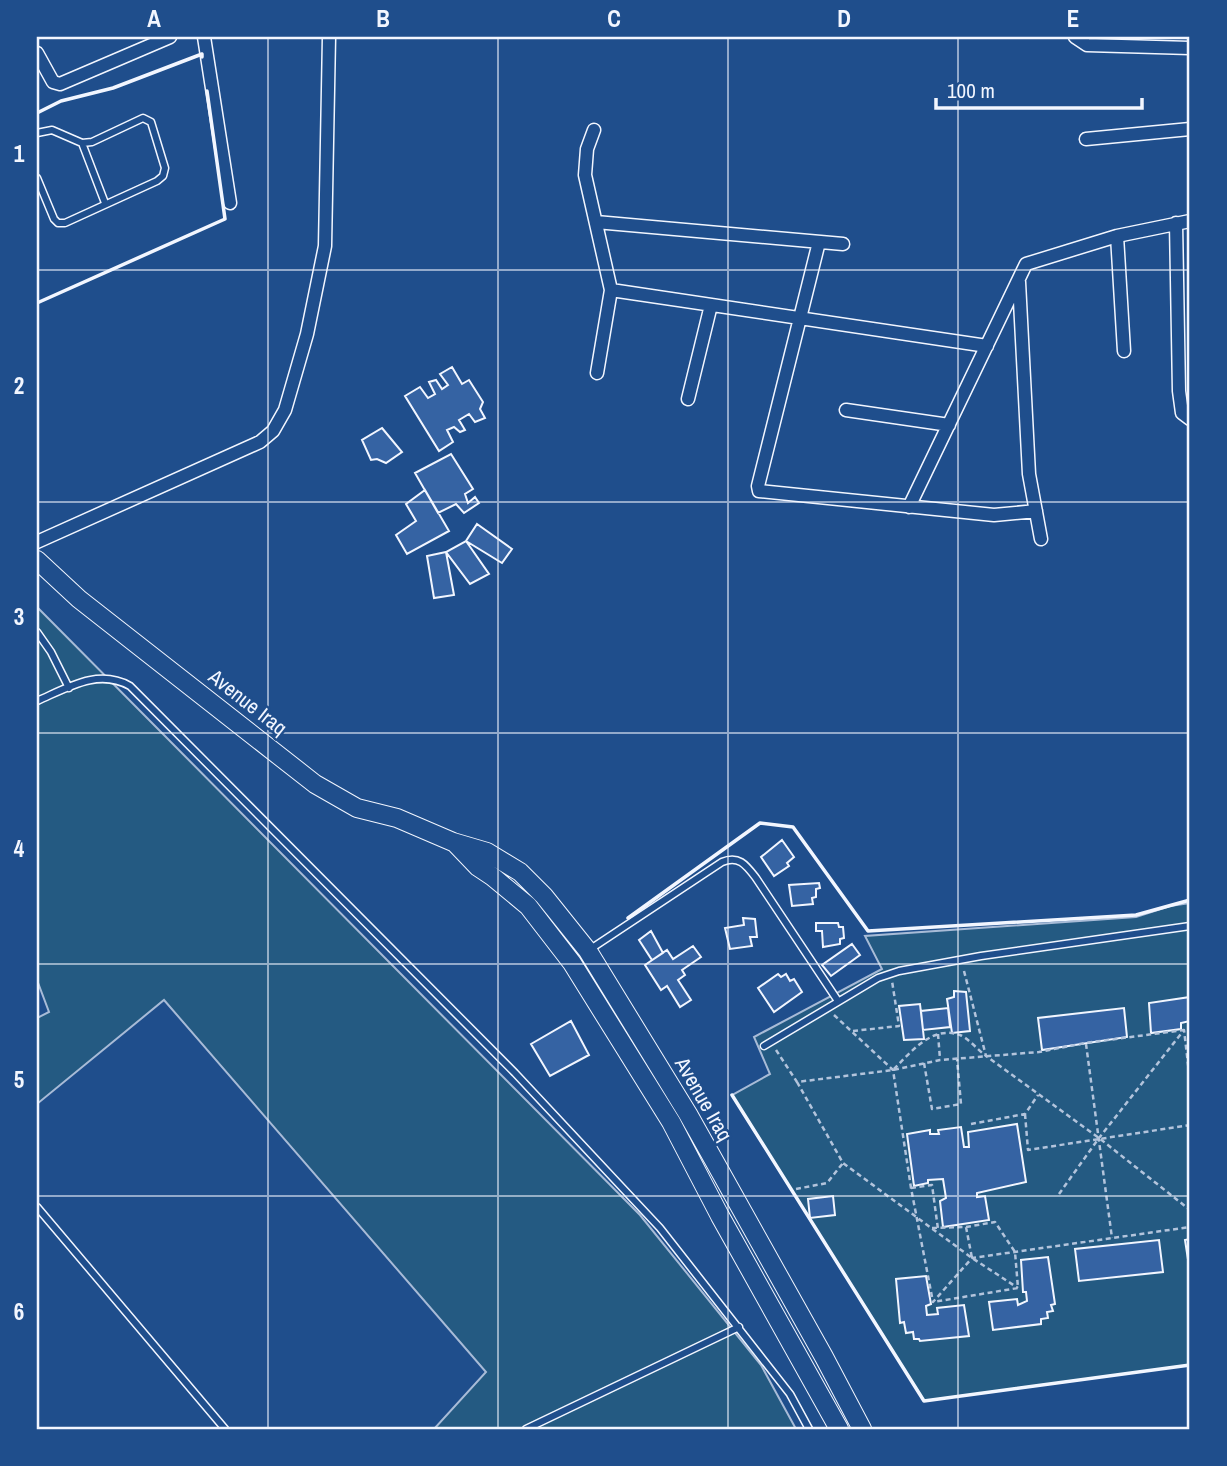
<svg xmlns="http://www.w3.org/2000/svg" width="1227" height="1466" font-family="'Archivo Narrow',sans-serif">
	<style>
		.green { fill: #245a82; stroke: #a8bbd7; stroke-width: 2 }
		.building { fill: #3563a3; stroke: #f2f6ff; stroke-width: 2 }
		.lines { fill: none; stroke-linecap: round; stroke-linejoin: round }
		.lane-casing { stroke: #f2f6ff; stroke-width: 9 }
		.street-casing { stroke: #f2f6ff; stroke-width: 15 }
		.secondary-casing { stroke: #f2f6ff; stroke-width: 20 }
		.path { stroke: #b3c4dc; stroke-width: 2.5; stroke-dasharray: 5 3.5; stroke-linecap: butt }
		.lane { stroke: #1f4e8c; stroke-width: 6 }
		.street { stroke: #1f4e8c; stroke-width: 12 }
		.secondary { stroke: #1f4e8c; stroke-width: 18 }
		.wall { stroke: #f2f6ff; stroke-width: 3.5 }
		.grid { fill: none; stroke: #f2f6ff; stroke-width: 2; stroke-opacity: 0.55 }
		.labels { text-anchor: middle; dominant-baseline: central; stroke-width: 5; stroke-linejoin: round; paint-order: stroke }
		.street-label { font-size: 21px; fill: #f2f6ff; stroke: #1f4e8c }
		.neatline { fill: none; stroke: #f2f6ff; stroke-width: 2.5 }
		.grid-label { font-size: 23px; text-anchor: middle; font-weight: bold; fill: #f2f6ff }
	</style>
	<rect width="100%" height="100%" fill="#1f4e8c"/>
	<path class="green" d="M 37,607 L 640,1215 L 761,1365 L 796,1429 L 434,1429 L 486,1372 L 164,1000 L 37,1104 L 37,1018 L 49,1012 L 37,980 Z
		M 1190,903 L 1190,1365 L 924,1401 L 732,1095 L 770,1074 L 754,1037 L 882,969 L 865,936 L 1136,917 L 1170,906 Z"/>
	<path class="building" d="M 452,367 L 462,384 L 469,380 L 483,402 L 480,409 L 485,418 L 475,422 L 469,414 L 459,420 L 465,430 L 460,432 L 454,427 L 447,430 L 453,442 L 439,451 L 405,396 L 420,387 L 428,398 L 435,394 L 429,382 L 436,380 L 442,389 L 448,385 L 440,374 Z
		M 382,428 L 402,452 L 386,463 L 377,459 L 371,460 L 362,440 Z
		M 451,454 L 473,489 L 465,494 L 468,503 L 475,497 L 479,503 L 464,513 L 456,504 L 438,513 L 415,473 Z
		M 425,490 L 449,531 L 407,554 L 396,535 L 416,521 L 406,504 Z
		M 477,524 L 512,549 L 502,563 L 466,541 Z
		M 466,541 L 489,574 L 470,584 L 446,552 Z
		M 446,552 L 454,595 L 434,598 L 427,556 Z
		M 782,840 L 794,857 L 787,863 L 789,866 L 774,876 L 761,857 Z
		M 819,883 L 820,888 L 816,889 L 816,897 L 812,898 L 813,904 L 792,906 L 789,885 Z
		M 743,918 L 755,919 L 757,937 L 750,937 L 752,946 L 730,949 L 725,928 L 744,925 Z
		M 816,923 L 838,923 L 839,927 L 843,927 L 844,938 L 840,939 L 840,944 L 823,947 L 822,931 L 816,931 Z
		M 651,931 L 663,953 L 652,960 L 639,940 Z
		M 852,944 L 860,955 L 831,976 L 822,965 Z
		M 693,946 L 701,957 L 682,970 L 685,975 L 678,980 L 691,1000 L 680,1007 L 667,986 L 661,990 L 645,965 L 667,950 L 673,959 Z
		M 778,974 L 781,977 L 786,974 L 790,981 L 794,979 L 802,992 L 774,1012 L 758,988 Z
		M 954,991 L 966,992 L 970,1031 L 952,1033 L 947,999 L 954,997 Z
		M 1190,997 L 1190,1021 L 1181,1023 L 1181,1029 L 1151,1033 L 1149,1003 Z
		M 920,1004 L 924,1039 L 904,1040 L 899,1006 Z
		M 948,1008 L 950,1027 L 923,1030 L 921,1011 Z
		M 1124,1008 L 1127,1037 L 1042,1050 L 1038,1018 Z
		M 571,1021 L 589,1055 L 550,1076 L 531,1044 Z
		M 1017,1124 L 1026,1182 L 977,1193 L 977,1197 L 985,1196 L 989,1220 L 943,1227 L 940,1201 L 946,1198 L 943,1179 L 928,1180 L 928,1183 L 914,1186 L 907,1134 L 930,1130 L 930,1134 L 939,1134 L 938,1130 L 961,1127 L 964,1147 L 969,1147 L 968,1132 Z
		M 833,1196 L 835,1215 L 810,1218 L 808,1199 Z
		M 1190,1239 L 1190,1266 L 1189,1266 L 1185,1240 Z
		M 1159,1240 L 1163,1272 L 1079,1281 L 1075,1249 Z
		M 1048,1257 L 1055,1304 L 1051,1305 L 1053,1311 L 1047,1312 L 1048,1318 L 1041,1319 L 1041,1324 L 993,1330 L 989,1302 L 1017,1299 L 1018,1305 L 1027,1301 L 1026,1292 L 1023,1292 L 1021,1260 Z
		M 926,1276 L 931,1304 L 926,1306 L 927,1315 L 938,1314 L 937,1308 L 964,1305 L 969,1336 L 920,1341 L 919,1339 L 914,1339 L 913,1332 L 906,1333 L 904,1322 L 900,1323 L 896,1279 Z"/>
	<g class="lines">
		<g class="lane-casing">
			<path id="lane" d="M 37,133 L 52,130 L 82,143 L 92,142 L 143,118 L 151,122 L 165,168 L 163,176 L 157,181 L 65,223 L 58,223 L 54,219 L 37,178
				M 82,143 L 105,203
				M 37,632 L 51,652 L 69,688
				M 37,701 C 67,688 98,668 130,686 L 515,1073 L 660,1228 L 790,1394 L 809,1429
				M 589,950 L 722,862 C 739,855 746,865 756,878 L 838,1001
				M 764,1046 L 878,978 L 899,971 L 981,956 L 1190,926
				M 37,1207 L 225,1429
				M 526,1429 L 739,1327"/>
		</g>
		<g class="street-casing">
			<path id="street" d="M 204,37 L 230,203
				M 1075,37 L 1087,45 L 1190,48
				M 37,53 L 53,82 L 60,84 L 170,37
				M 594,130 L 587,149 L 585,175 L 611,290 L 597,373
				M 1086,139 L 1190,129
				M 596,222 L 843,244
				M 1176,223 L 1179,391 L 1182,413 L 1190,419
				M 1117,236 L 1124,351
				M 819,242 L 758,486 L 759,491 L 994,515 L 1036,511
				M 1019,282 L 1029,474 L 1041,539
				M 611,290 L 987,346
				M 688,399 L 711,305
				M 846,410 L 949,425
				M 909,507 L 1026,264 L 1117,236 L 1190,221
				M 37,542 L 260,442 L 273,431 L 285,410 L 307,334 L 325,246 L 329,37"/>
		</g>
		<g class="secondary-casing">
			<path id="secondary" d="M 37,560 L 79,599 L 315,784 L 357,808 L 397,818 L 453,842 L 487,852 L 520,872 L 544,896 L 588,951 L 688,1114 L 824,1357 L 862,1429
				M 456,844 L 478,867 L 493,877 L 528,906 L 572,963 L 671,1122 L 720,1216 L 839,1429"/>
		</g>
		<path class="path" d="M 964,971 L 986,1056 L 1099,1138 L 1190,1210
			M 834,1015 L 893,1070 L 911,1188 L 933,1302 L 972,1258 L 1190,1227
			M 853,1031 L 899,1026 L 892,981
			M 938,1034 L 940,1059
			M 1086,1044 L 1112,1238
			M 776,1050 L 797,1082 L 893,1070 L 940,1060 L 1039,1052 L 1085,1043 L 1184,1030
			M 924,1063 L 932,1109 L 961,1104 L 957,1059
			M 894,1069 C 911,1052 932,1025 960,1035 C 968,1038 978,1050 986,1056
			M 797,1082 L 843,1163 L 972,1258 L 1018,1288
			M 1025,1114 L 1028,1150 L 1190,1125
			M 971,1124 L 1025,1114 L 1038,1095
			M 911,1188 L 932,1185 L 938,1229
			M 796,1189 L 827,1183 L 843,1163
			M 1059,1194 L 1099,1138 L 1184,1030 L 1190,1081
			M 966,1227 L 972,1258
			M 932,1228 L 966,1227 L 995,1222 L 1015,1252 L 1018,1288 L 933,1302"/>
		<use href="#lane" class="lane"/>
		<use href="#street" class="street"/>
		<use href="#secondary" class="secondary"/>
		<path class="wall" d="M 37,113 L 61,101 L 113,88 L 202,54 L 202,57
			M 37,303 L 225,219 L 207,91
			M 628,918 L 760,823 L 793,827 L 868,931 L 1136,915 L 1190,900
			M 732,1095 L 924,1401 L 1190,1365"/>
	</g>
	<path class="grid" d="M 268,37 L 268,1429M 498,37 L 498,1429M 728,37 L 728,1429M 958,37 L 958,1429M 37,270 L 1190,270M 37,502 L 1190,502M 37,733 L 1190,733M 37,964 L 1190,964M 37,1196 L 1190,1196"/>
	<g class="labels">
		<g class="street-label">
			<text transform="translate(248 702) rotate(38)">Avenue Iraq</text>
			<text transform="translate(704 1099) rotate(60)">Avenue Iraq</text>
		</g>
	</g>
	<rect width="1227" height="1466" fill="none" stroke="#1f4e8c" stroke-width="77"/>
	<path d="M936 98v10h206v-10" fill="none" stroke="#f2f6ff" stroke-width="3.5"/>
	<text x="947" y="98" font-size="21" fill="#f2f6ff" stroke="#1f4e8c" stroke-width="5" paint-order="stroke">100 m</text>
	<rect x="38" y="38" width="1150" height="1390" class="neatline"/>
	<g class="grid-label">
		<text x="154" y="27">A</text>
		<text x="383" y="27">B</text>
		<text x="614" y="27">C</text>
		<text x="844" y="27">D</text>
		<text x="1073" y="27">E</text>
		<text x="19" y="162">1</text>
		<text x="19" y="394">2</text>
		<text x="19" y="625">3</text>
		<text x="19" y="857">4</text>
		<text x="19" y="1088">5</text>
		<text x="19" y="1320">6</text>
	</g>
</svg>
